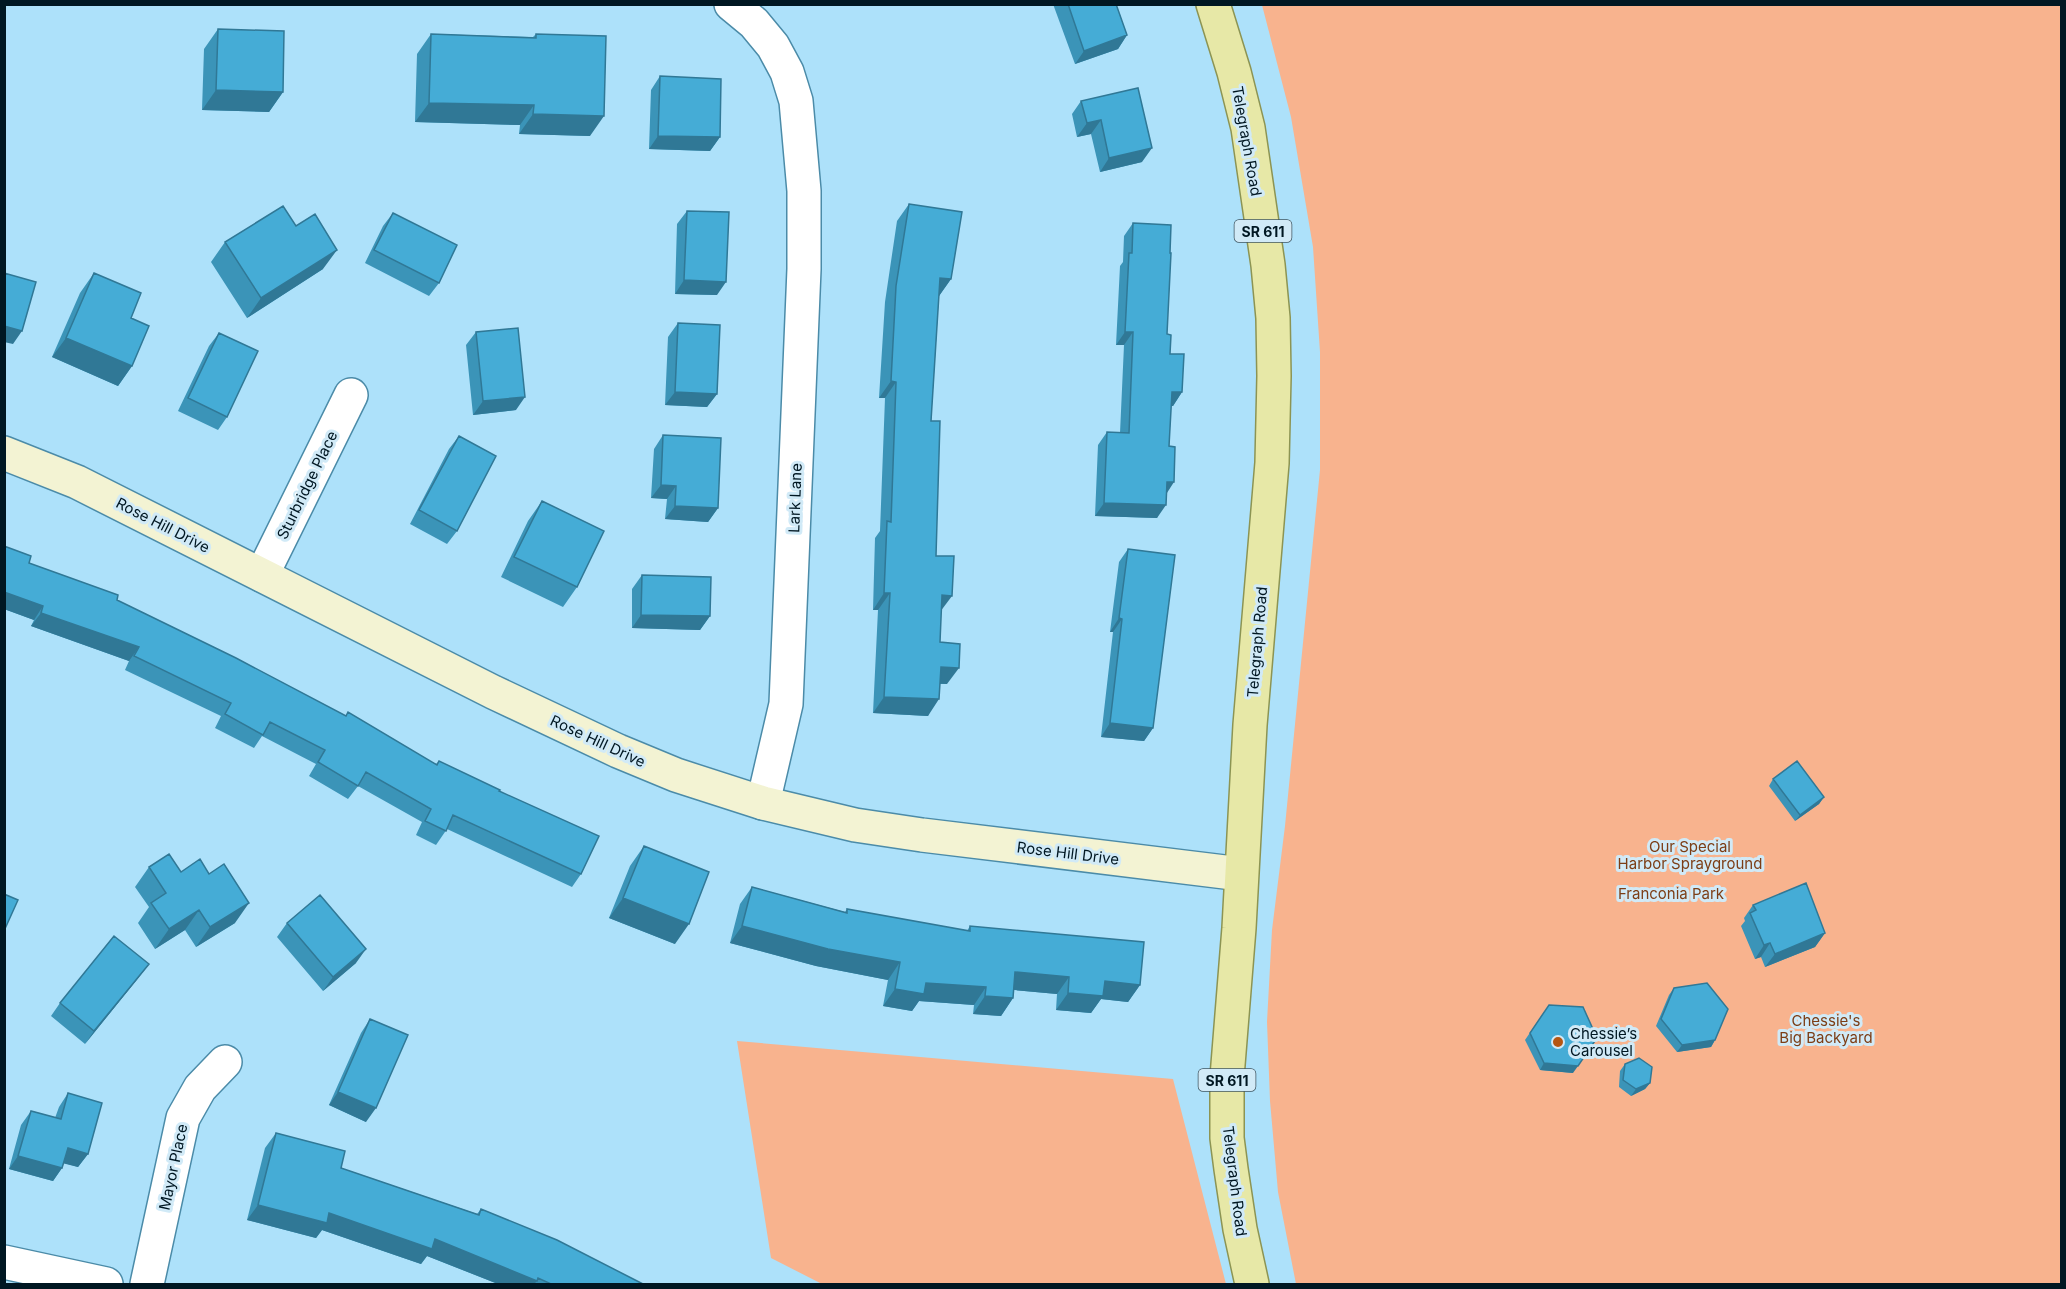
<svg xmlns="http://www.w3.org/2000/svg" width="2066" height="1289" font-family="Inter,sans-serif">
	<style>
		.green { fill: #f8b38e }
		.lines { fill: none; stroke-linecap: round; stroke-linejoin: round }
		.street-casing { stroke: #4b8ba8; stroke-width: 36 }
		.secondary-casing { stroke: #4b8ba8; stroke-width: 36 }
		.primary-casing { stroke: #8c9453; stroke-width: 36 }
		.street { stroke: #fff; stroke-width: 33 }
		.secondary { stroke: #f3f3d3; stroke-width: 33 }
		.primary { stroke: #e7e8a7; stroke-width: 33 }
		.wall { fill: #3b94b8 }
		.shaded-wall { fill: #307896 }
		.building { fill: #45acd6; stroke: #307896; stroke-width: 1.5 }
		.poi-dot { fill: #b65612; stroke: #d1eaf7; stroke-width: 2 }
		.labels { text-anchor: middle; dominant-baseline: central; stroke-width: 6; stroke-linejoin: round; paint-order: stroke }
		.shield { fill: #d1eaf7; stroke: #3f5662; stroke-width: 1.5 }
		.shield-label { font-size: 14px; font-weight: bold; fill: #001722 }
		.street-label { font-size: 15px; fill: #001722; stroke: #d1eaf7 }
		.park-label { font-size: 15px; fill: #7c3d15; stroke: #d1eaf7 }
		.poi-label { font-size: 15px; fill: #001722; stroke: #d1eaf7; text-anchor: start }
	</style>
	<rect width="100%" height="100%" fill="#ade1fa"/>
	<path class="green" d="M 1262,5 L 2061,5 L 2061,1284 L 1296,1284 L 1278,1192 L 1270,1101 L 1267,1022 L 1272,930 L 1285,826 L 1320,470 L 1320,352 L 1313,247 L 1291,117 Z
		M 737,1041 L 1173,1079 L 1226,1284 L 822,1284 L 771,1258 Z"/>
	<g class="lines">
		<g class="street-casing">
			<path id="street" d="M 731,4 L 754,23 L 773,46 L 787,72 L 796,101 L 804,191 L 804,269 L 786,704 L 763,803
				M 262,575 L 351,395
				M 4,1262 L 106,1284
				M 147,1284 L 183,1118 L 200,1088 L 225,1062"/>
		</g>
		<g class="secondary-casing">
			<path id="secondary" d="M 4,453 L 77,482 L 493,692 L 618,751 L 676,775 L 763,803 L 855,825 L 922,835 L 1241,874"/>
		</g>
		<g class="primary-casing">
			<path id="primary" d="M 1213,4 L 1234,72 L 1248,128 L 1268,265 L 1273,318 L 1274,376 L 1272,463 L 1250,725 L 1239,928 L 1227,1077 L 1227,1138 L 1231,1169 L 1240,1229 L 1252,1284"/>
		</g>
		<use href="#street" class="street"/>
		<use href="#secondary" class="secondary"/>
		<use href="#primary" class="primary"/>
	</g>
	<path class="wall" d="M 1053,4 L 1116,4 L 1127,35 L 1118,49 L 1075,64 Z
		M 218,29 L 283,92 L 269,112 L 202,110 L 204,49 Z
		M 431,34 L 533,37 L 536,34 L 590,136 L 519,134 L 520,125 L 415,122 L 417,54 Z
		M 660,76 L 720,137 L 710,151 L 649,149 L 651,90 Z
		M 1081,101 L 1142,162 L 1100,172 L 1091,134 L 1077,137 L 1072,114 Z
		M 909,204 L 951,279 L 939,296 L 931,421 L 936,556 L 941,610 L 940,642 L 947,684 L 940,684 L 928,716 L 873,713 L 878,610 L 873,610 L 875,538 L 880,531 L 885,398 L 879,398 L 885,302 L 897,221 Z
		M 687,211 L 717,295 L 675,294 L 677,224 Z
		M 393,213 L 439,283 L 429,296 L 365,263 L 383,226 Z
		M 1133,223 L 1167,334 L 1170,354 L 1182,392 L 1173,406 L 1171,406 L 1167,493 L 1157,518 L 1095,516 L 1098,445 L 1107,432 L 1120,433 L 1124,345 L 1116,345 L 1120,266 L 1123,262 L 1124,236 Z
		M 225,242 L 323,269 L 247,318 L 211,262 Z
		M 94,273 L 131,318 L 132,366 L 118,386 L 52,357 L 80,293 Z
		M 678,323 L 717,394 L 707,407 L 665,405 L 668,337 Z
		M 476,332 L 516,410 L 473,415 L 466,345 Z
		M 219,333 L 227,417 L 218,430 L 178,411 L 209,346 Z
		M 663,435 L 718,508 L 708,522 L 665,519 L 667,499 L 651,498 L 654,449 Z
		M 459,436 L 457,531 L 447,544 L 410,524 L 449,449 Z
		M 542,501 L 577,587 L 563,607 L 501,577 L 528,521 Z
		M 4,546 L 29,563 L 117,600 L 436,764 L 439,761 L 499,791 L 581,874 L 572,887 L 447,829 L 436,845 L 416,835 L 422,822 L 358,786 L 348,799 L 309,776 L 316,764 L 262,736 L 254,748 L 215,728 L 221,716 L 125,670 L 129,661 L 31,626 L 34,620 L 4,609 Z
		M 1128,549 L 1153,728 L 1144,741 L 1101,737 L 1113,632 L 1110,632 L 1119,562 Z
		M 642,575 L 710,616 L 700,630 L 632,628 L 632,589 Z
		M 1773,779 L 1824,797 L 1819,804 L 1795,821 L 1769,786 Z
		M 644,846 L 675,944 L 609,918 L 630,866 Z
		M 149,867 L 181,872 L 235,923 L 196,947 L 185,930 L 155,949 L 138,923 L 149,907 L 135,887 Z
		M 752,887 L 845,912 L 847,909 L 967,931 L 970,926 L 1140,985 L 1128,1002 L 1101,999 L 1091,1013 L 1056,1010 L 1057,994 L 1014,990 L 1013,998 L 1001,1016 L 973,1014 L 974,1005 L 919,1001 L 912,1011 L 883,1006 L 888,980 L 816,966 L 730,943 L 740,904 Z
		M 1753,905 L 1825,933 L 1815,947 L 1765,967 L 1761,957 L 1755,959 L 1741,926 L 1745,921 L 1744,918 Z
		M 287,923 L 356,963 L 323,991 L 277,937 Z
		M 139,977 L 85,1044 L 51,1016 L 60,1003 Z
		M 1674,988 L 1715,1040 L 1711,1047 L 1677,1052 L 1656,1026 L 1669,995 Z
		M 1544,1012 L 1573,1073 L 1540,1070 L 1525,1040 Z
		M 370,1019 L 366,1122 L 329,1105 L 361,1033 Z
		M 1625,1064 L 1650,1083 L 1645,1089 L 1631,1096 L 1619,1087 L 1620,1071 Z
		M 68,1093 L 88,1154 L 78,1167 L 64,1163 L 62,1168 L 53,1181 L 9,1169 L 21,1125 L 31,1111 L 55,1118 L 59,1107 Z
		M 276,1133 L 341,1168 L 477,1214 L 481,1209 L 643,1284 L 498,1284 L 427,1256 L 421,1264 L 322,1230 L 316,1238 L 247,1220 L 265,1148 Z"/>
	<path class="shaded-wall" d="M 1127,35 L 1118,49 L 1075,64 L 1084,51 Z
		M 216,90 L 283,92 L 269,112 L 202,110 Z
		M 429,103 L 534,105 L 520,125 L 415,122 Z
		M 533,114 L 604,116 L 590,136 L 519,134 Z
		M 1101,120 L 1091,134 L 1077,137 L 1087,123 Z
		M 658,136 L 720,137 L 710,151 L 649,149 Z
		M 1152,148 L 1142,162 L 1100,172 L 1109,158 Z
		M 337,250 L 323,269 L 247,318 L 261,298 Z
		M 940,278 L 951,279 L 939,296 L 928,294 Z
		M 684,280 L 726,282 L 717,295 L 675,294 Z
		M 4,326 L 22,331 L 13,344 L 4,342 Z
		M 1125,332 L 1133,332 L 1124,345 L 1116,345 Z
		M 66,338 L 132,366 L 118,386 L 52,357 Z
		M 891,381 L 896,382 L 885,398 L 879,398 Z
		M 675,392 L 717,394 L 707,407 L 665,405 Z
		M 1172,392 L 1182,392 L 1173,406 L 1163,405 Z
		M 525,397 L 516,410 L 473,415 L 483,401 Z
		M 1167,482 L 1174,482 L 1165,496 Z
		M 661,485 L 676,486 L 667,499 L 651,498 Z
		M 1104,503 L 1166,505 L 1157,518 L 1095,516 Z
		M 675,506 L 718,508 L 708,522 L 665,519 Z
		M 4,592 L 43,606 L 34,620 L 4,609 Z
		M 884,593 L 890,593 L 878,610 L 873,610 Z
		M 942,595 L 952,596 L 940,612 Z
		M 41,613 L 139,647 L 129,661 L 31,626 Z
		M 641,615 L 710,616 L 700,630 L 632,628 Z
		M 1119,618 L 1122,619 L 1113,632 L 1110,632 Z
		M 941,667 L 959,668 L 947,684 L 929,683 Z
		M 884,697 L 939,699 L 928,716 L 873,713 Z
		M 1110,723 L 1153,728 L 1144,741 L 1101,737 Z
		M 1824,797 L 1819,804 L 1795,821 L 1800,815 Z
		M 623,898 L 689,924 L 675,944 L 609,918 Z
		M 249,903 L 235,923 L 196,947 L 210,927 Z
		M 199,910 L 185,930 L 155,949 L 169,929 Z
		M 742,926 L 900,962 L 888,980 L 816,966 L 730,943 Z
		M 1825,933 L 1815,947 L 1765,967 L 1775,954 Z
		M 1770,943 L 1761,957 L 1755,959 L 1764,945 Z
		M 366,949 L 356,963 L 323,991 L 333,977 Z
		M 149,964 L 139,977 L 85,1044 L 94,1031 Z
		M 1015,972 L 1069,977 L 1057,994 L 1004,989 Z
		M 1105,981 L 1140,985 L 1128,1002 L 1101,999 L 1091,1013 L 1056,1010 L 1068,993 Z
		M 926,983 L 986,987 L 974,1005 L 919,1001 L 912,1011 L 883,1006 L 895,989 Z
		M 985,996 L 1013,998 L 1001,1016 L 973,1014 Z
		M 1715,1040 L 1711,1047 L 1677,1052 L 1682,1045 Z
		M 1544,1063 L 1578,1066 L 1573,1073 L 1540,1070 Z
		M 1650,1083 L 1645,1089 L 1631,1096 L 1636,1089 Z
		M 338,1092 L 376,1108 L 366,1122 L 329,1105 Z
		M 68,1148 L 88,1154 L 78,1167 L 58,1162 Z
		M 18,1156 L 62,1168 L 53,1181 L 9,1169 Z
		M 258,1205 L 329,1213 L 435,1239 L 537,1281 L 534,1284 L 498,1284 L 427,1256 L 421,1264 L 322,1230 L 316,1238 L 247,1220 Z"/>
	<path class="building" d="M 1068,4 L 1116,4 L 1127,35 L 1084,51 Z
		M 218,29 L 284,31 L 283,92 L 216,90 Z
		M 431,34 L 536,38 L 536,34 L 606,36 L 604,116 L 533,114 L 534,105 L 429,103 Z
		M 660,76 L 721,79 L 720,137 L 658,136 Z
		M 1138,88 L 1152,148 L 1109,158 L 1101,120 L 1087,123 L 1081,101 Z
		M 909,204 L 962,212 L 951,279 L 940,278 L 931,421 L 940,421 L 936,556 L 954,556 L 952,596 L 942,595 L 940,642 L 960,644 L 959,668 L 941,667 L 939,699 L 884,697 L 890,593 L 884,593 L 887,521 L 891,522 L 896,382 L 891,381 L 896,286 Z
		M 283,206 L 296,226 L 315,214 L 337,250 L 261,298 L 225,242 Z
		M 687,211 L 729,212 L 726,282 L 684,280 Z
		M 393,213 L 457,245 L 439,283 L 374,250 Z
		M 1133,223 L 1171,225 L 1170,253 L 1171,253 L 1167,334 L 1171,335 L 1170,354 L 1184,354 L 1182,392 L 1172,392 L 1169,446 L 1175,447 L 1174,482 L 1167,482 L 1166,505 L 1104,503 L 1107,432 L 1129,433 L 1133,332 L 1125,332 L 1129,253 L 1132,253 Z
		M 4,273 L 36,282 L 22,331 L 4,326 Z
		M 94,273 L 141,293 L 131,318 L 149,326 L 132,366 L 66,338 Z
		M 678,323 L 720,325 L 717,394 L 675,392 Z
		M 518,328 L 525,397 L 483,401 L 476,332 Z
		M 219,333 L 258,351 L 227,417 L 188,398 Z
		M 663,435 L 721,438 L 718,508 L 675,506 L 676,486 L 661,485 Z
		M 459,436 L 496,456 L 457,531 L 419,510 Z
		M 542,501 L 604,531 L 577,587 L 514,557 Z
		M 4,546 L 31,556 L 29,563 L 118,595 L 117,600 L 236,658 L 346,716 L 348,712 L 437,765 L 439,761 L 500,790 L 499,791 L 599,836 L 581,874 L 453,815 L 446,831 L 425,821 L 431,809 L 366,772 L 358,786 L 318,762 L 325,750 L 270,722 L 263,735 L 225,714 L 231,703 L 134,656 L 139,647 L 41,613 L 43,606 L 4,592 Z
		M 1128,549 L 1175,555 L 1153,728 L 1110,723 L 1122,619 L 1119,618 Z
		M 642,575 L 711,577 L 710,616 L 641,615 Z
		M 1797,761 L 1824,797 L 1800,815 L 1773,779 Z
		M 644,846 L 709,872 L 689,924 L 623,898 Z
		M 169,854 L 181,872 L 200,859 L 209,874 L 224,864 L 249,903 L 210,927 L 199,910 L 169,929 L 151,903 L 166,893 L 149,867 Z
		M 1806,883 L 1825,933 L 1775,954 L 1770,943 L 1764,945 L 1750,913 L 1756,910 L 1753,905 Z
		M 752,887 L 847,913 L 847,909 L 970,931 L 970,926 L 1144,942 L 1140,985 L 1105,981 L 1103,996 L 1068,993 L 1069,977 L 1015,972 L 1013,998 L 985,996 L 986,987 L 926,983 L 924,994 L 895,989 L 900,962 L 828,949 L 742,926 Z
		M 4,894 L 18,900 L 4,931 Z
		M 320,895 L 366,949 L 333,977 L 287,923 Z
		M 114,936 L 149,964 L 94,1031 L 60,1003 Z
		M 1707,983 L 1728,1009 L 1715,1040 L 1682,1045 L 1661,1019 L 1674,988 Z
		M 1549,1005 L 1583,1007 L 1597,1038 L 1578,1066 L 1544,1063 L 1530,1033 Z
		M 370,1019 L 408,1035 L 376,1108 L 338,1092 Z
		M 1639,1058 L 1652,1067 L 1650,1083 L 1636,1089 L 1623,1080 L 1625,1064 Z
		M 68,1093 L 102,1103 L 88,1154 L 68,1148 L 62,1168 L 18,1156 L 31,1111 L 61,1119 Z
		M 276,1133 L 345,1151 L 341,1168 L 479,1215 L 481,1209 L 557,1240 L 643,1284 L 551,1284 L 538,1278 L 537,1281 L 435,1239 L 432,1249 L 329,1213 L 327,1223 L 258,1205 Z"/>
	<circle class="poi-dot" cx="1558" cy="1042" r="6"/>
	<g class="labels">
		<g class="shield">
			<rect x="1234.5" y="220" width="57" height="22" rx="4.5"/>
			<rect x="1198.5" y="1069" width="57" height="22" rx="4.5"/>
		</g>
		<g class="shield-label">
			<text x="1263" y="231">SR 611</text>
			<text x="1227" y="1080">SR 611</text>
		</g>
		<g class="street-label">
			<text transform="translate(1247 141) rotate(80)">Telegraph Road</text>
			<text transform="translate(307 485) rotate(-64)">Sturbridge Place</text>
			<text transform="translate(795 498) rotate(-88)">Lark Lane</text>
			<text transform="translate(163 525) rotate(27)">Rose Hill Drive</text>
			<text transform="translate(1257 642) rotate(-85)">Telegraph Road</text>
			<text transform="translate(598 741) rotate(25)">Rose Hill Drive</text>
			<text transform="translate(1068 853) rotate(7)">Rose Hill Drive</text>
			<text transform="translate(173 1167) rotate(-78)">Mayor Place</text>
			<text transform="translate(1235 1181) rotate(83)">Telegraph Road</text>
		</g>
		<g class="park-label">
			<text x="1690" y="846">Our Special<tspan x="1690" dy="17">Harbor Sprayground</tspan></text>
			<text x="1671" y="893">Franconia Park</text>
			<text x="1826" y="1020">Chessie's<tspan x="1826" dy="17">Big Backyard</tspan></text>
		</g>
		<g class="poi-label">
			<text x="1570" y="1033">Chessie’s<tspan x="1570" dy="17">Carousel</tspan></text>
		</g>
	</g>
	<rect width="2066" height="1289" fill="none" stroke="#001722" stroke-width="12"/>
</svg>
